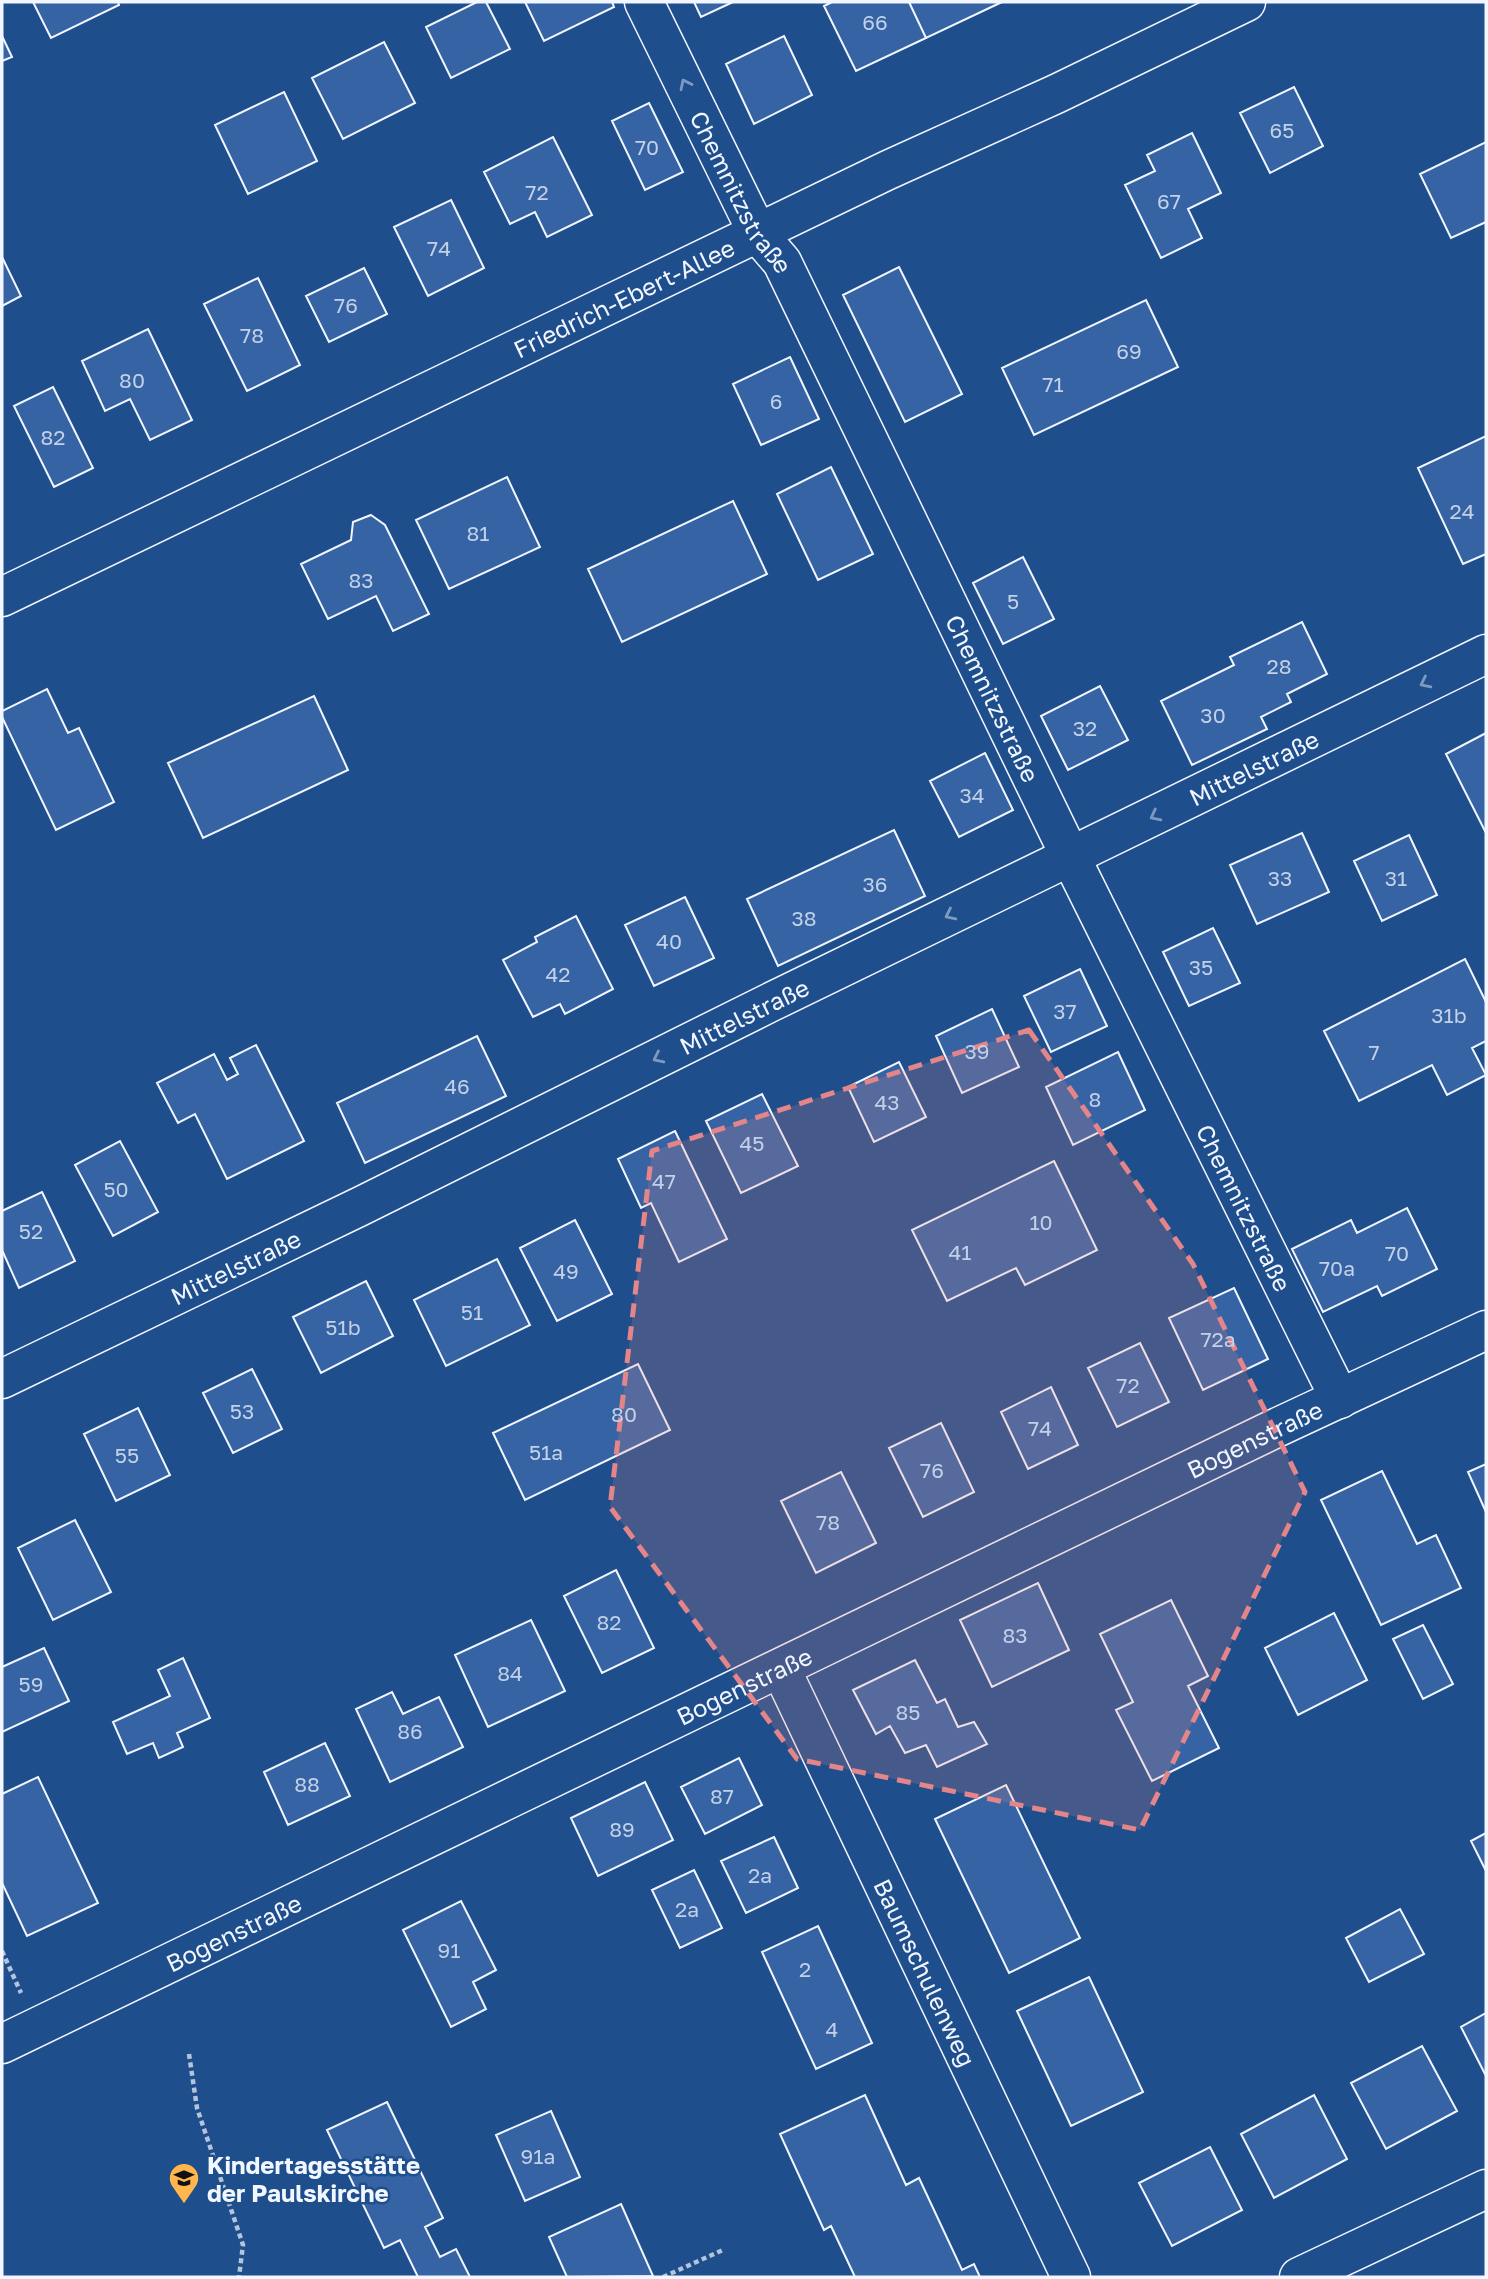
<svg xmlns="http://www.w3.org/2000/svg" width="1488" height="2279" font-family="'Golos Text',sans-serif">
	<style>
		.building { fill: #3563a3; stroke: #f2f6ff; stroke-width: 2 }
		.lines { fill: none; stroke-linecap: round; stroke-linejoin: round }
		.minor-casing { stroke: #f2f6ff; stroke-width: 41 }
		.path { stroke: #b3c4dc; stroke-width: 4.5; stroke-dasharray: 5 3.5; stroke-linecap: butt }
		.minor { stroke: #1f4e8c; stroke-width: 38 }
		.oneway { stroke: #7e9ac0 }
		.marked { fill: #e38589; fill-opacity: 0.2; stroke: #e38589; stroke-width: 5; stroke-dasharray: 14 9; stroke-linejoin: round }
		.labels { text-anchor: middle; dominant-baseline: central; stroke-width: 5; stroke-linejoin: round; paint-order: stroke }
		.number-label { font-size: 21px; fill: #c3d1e8 }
		.street-label { font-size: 24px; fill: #f2f6ff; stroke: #1f4e8c }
		.poi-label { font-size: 24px; font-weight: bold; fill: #f2f6ff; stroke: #1f4e8c; text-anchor: start }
	</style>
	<rect width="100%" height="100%" fill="#1f4e8c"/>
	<path class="building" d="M 33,2 L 118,2 L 119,5 L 51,38 Z
		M 477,2 L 486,2 L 510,49 L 451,78 L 426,27 Z
		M 525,2 L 612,2 L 614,7 L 544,41 Z
		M 694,2 L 733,2 L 701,17 Z
		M 832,2 L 909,2 L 926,38 L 856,71 L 824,6 Z
		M 909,2 L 1002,2 L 926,38 Z
		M 2,36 L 12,57 L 2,61 Z
		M 784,36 L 812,95 L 754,124 L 726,64 Z
		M 384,42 L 415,103 L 343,139 L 312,78 Z
		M 1294,87 L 1323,146 L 1270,173 L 1240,113 Z
		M 284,92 L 317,161 L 248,194 L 215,125 Z
		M 649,103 L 683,172 L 645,190 L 612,121 Z
		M 1192,133 L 1221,193 L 1188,209 L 1202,238 L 1161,258 L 1125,185 L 1155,171 L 1147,155 Z
		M 553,137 L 592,215 L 547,237 L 535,212 L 510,224 L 484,172 Z
		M 1486,142 L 1486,222 L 1451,238 L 1420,174 Z
		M 451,200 L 484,268 L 428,296 L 394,227 Z
		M 2,257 L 21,296 L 2,306 Z
		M 899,267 L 962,394 L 905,422 L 843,295 Z
		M 364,268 L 387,314 L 329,342 L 306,296 Z
		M 258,278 L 300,365 L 247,391 L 204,304 Z
		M 1146,300 L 1178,367 L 1034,435 L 1002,368 Z
		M 148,329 L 192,420 L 150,440 L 130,399 L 105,411 L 82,361 Z
		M 790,357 L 819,419 L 761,445 L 733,384 Z
		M 53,387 L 93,468 L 54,487 L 14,406 Z
		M 1486,436 L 1486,554 L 1463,564 L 1418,468 Z
		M 831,467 L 873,554 L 818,580 L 777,494 Z
		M 507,477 L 540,547 L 449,589 L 416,520 Z
		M 733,501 L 767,574 L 622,642 L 588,569 Z
		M 371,515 L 385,525 L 429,614 L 393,631 L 376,596 L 328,619 L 301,564 L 351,540 L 353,522 Z
		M 1023,557 L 1054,619 L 1003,644 L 973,583 Z
		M 1302,622 L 1327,674 L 1287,694 L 1291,702 L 1261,717 L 1267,729 L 1192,765 L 1161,701 L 1234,665 L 1230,657 Z
		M 1100,686 L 1128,740 L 1068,770 L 1041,716 Z
		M 47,689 L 68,733 L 79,728 L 114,802 L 56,830 L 2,717 L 2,711 Z
		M 314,696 L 348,770 L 203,838 L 168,763 Z
		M 1486,733 L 1486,833 L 1446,754 Z
		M 985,753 L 1013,810 L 959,837 L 930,781 Z
		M 894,830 L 925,896 L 778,966 L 747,899 Z
		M 1302,833 L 1329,892 L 1257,924 L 1230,865 Z
		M 1409,835 L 1437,895 L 1382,921 L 1354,861 Z
		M 685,897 L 714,958 L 654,986 L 625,925 Z
		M 576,916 L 613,989 L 565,1014 L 560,1004 L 533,1017 L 503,960 L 537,942 L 535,937 Z
		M 1213,928 L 1240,983 L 1189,1006 L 1163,952 Z
		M 1465,959 L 1486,1002 L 1486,1041 L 1472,1048 L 1486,1075 L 1447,1095 L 1432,1065 L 1359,1101 L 1324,1031 Z
		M 1080,969 L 1107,1026 L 1051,1052 L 1024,996 Z
		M 992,1009 L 1019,1067 L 962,1093 L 936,1036 Z
		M 477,1036 L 506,1096 L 365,1163 L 337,1103 Z
		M 256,1045 L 304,1141 L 227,1179 L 195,1114 L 178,1123 L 157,1083 L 214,1054 L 227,1080 L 238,1074 L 230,1058 Z
		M 1118,1052 L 1145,1110 L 1073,1145 L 1046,1087 Z
		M 899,1062 L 926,1117 L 874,1142 L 848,1087 Z
		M 762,1094 L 798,1166 L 741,1193 L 706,1121 Z
		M 675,1131 L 727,1239 L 679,1262 L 651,1203 L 641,1208 L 618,1159 Z
		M 120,1141 L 158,1212 L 113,1236 L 75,1165 Z
		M 1054,1161 L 1097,1250 L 1025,1285 L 1016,1268 L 947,1301 L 912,1230 Z
		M 42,1192 L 75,1261 L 19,1288 L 2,1250 L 2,1211 Z
		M 1407,1208 L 1437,1269 L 1382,1296 L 1377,1286 L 1323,1312 L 1292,1249 L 1351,1220 L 1357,1233 Z
		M 575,1220 L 612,1294 L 557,1321 L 520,1248 Z
		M 497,1259 L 530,1325 L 446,1366 L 414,1300 Z
		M 366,1281 L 393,1336 L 321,1373 L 293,1317 Z
		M 1234,1288 L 1268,1359 L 1203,1390 L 1169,1318 Z
		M 1140,1343 L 1169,1402 L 1117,1427 L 1088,1368 Z
		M 638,1364 L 670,1430 L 525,1500 L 493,1433 Z
		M 252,1369 L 282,1429 L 233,1453 L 203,1393 Z
		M 1051,1387 L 1078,1445 L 1028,1469 L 1001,1412 Z
		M 138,1408 L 170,1475 L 116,1501 L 84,1434 Z
		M 941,1423 L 974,1492 L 923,1517 L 889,1448 Z
		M 1486,1464 L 1486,1512 L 1468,1472 Z
		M 1382,1471 L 1417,1544 L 1436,1535 L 1461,1588 L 1381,1625 L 1321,1500 Z
		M 841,1472 L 876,1543 L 816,1573 L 781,1501 Z
		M 75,1520 L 111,1592 L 53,1620 L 18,1548 Z
		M 616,1570 L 654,1648 L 602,1673 L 564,1596 Z
		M 1038,1583 L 1069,1650 L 992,1687 L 960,1620 Z
		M 1171,1600 L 1208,1676 L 1188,1686 L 1219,1748 L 1152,1781 L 1116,1710 L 1133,1702 L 1100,1634 Z
		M 1334,1613 L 1367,1680 L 1298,1715 L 1265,1648 Z
		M 531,1620 L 565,1691 L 488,1727 L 455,1655 Z
		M 1423,1625 L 1453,1684 L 1423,1699 L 1393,1639 Z
		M 44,1648 L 69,1701 L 2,1732 L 2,1667 Z
		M 183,1658 L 210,1718 L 177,1733 L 183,1747 L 159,1758 L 153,1743 L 127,1754 L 113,1722 L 170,1696 L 158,1670 Z
		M 915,1660 L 937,1703 L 945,1699 L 958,1727 L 974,1722 L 987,1744 L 937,1767 L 926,1745 L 905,1753 L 890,1726 L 876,1734 L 853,1690 Z
		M 392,1692 L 403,1714 L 439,1697 L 463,1747 L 390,1782 L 356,1709 Z
		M 325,1743 L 350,1796 L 288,1825 L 264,1772 Z
		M 739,1758 L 762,1805 L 705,1834 L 681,1787 Z
		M 38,1777 L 98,1903 L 27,1936 L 2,1883 L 2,1794 Z
		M 645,1782 L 673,1840 L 598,1876 L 571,1818 Z
		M 1006,1785 L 1080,1938 L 1009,1973 L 935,1819 Z
		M 1486,1833 L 1486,1871 L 1471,1841 Z
		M 774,1837 L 798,1888 L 746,1913 L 721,1861 Z
		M 694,1870 L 722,1928 L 680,1948 L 652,1890 Z
		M 461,1901 L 496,1970 L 473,1982 L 486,2009 L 451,2027 L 403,1930 Z
		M 1400,1909 L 1424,1954 L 1369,1982 L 1346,1938 Z
		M 818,1926 L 872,2043 L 816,2069 L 762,1952 Z
		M 1089,1977 L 1143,2092 L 1071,2126 L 1017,2011 Z
		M 1486,2013 L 1486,2076 L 1461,2027 Z
		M 1422,2046 L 1457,2111 L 1386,2149 L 1351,2083 Z
		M 865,2095 L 906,2185 L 919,2178 L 962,2270 L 974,2264 L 980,2277 L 855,2277 L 831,2226 L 824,2230 L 780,2134 Z
		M 1314,2095 L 1347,2159 L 1274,2198 L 1241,2134 Z
		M 387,2102 L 443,2218 L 425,2227 L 440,2257 L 456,2249 L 470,2277 L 418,2277 L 400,2240 L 384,2248 L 327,2130 Z
		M 551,2111 L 580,2177 L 525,2201 L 496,2135 Z
		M 1210,2147 L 1242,2210 L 1172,2246 L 1139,2183 Z
		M 621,2204 L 653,2276 L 567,2277 L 549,2237 Z"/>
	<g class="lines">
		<g class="minor-casing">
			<g id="minor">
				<path id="s1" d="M 644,2 L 758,234 L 782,262 L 1071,858 L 1340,1399"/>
				<path id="s2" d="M 2,597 L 888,170 L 1056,94 L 1246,2"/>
				<path id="s3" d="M 2,1379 L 361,1206 L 769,1003 L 1486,654"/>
				<path id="s4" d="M 781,1669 L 1071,2277"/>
				<path id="s5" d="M 2,2044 L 1276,1428 L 1486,1330"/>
				<path d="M 1299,2277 L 1486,2189"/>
			</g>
		</g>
		<path class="path" d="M 2,1951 L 21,1993
			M 189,2054 L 197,2108 L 243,2245 L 239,2277
			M 663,2277 L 725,2249"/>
		<use href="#minor" class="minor"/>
	</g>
	<defs><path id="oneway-chevron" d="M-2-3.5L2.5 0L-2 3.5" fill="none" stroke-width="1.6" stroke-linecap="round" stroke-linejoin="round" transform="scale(1.75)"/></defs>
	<g class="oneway">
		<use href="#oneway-chevron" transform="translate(685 84) rotate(-116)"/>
		<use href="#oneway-chevron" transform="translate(1425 683) rotate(154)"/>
		<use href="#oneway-chevron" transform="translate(1155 816) rotate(153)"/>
		<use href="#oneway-chevron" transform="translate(950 915) rotate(154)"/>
		<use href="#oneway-chevron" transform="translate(658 1058) rotate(154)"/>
	</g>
	<path class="marked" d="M 1029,1030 L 1193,1264 L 1305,1492 L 1140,1830 L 797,1759 L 610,1507 L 652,1151 Z"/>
	<defs>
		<g id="school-pin" transform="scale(1.575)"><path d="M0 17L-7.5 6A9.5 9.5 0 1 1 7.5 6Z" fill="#ffb74d" stroke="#1f4e8c"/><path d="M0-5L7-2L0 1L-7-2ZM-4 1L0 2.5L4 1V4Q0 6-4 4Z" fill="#111"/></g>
	</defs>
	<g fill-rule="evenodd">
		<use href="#school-pin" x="184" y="2178"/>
	</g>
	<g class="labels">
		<g class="number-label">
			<text x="875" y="22">66</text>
			<text x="1282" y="130">65</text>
			<text x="647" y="147">70</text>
			<text x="537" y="192">72</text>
			<text x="1169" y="201">67</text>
			<text x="439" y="248">74</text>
			<text x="346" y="305">76</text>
			<text x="252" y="335">78</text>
			<text x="1129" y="351">69</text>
			<text x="132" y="380">80</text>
			<text x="1053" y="384">71</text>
			<text x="776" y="401">6</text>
			<text x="53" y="437">82</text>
			<text x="1462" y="511">24</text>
			<text x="478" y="533">81</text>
			<text x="361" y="580">83</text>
			<text x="1013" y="601">5</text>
			<text x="1279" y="666">28</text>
			<text x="1213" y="715">30</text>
			<text x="1085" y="728">32</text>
			<text x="972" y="795">34</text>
			<text x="1280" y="878">33</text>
			<text x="1396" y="878">31</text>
			<text x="875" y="884">36</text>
			<text x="804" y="918">38</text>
			<text x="669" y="941">40</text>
			<text x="1201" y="967">35</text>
			<text x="558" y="974">42</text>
			<text x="1065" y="1011">37</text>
			<text x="1449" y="1015">31b</text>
			<text x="977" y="1051">39</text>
			<text x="1374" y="1052">7</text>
			<text x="457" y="1086">46</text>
			<text x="1095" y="1099">8</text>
			<text x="887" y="1102">43</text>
			<text x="752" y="1143">45</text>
			<text x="664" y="1181">47</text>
			<text x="116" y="1189">50</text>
			<text x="1041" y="1222">10</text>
			<text x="31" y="1231">52</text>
			<text x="960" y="1252">41</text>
			<text x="1397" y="1253">70</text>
			<text x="1337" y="1268">70a</text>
			<text x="566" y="1271">49</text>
			<text x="472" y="1312">51</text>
			<text x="343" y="1327">51b</text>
			<text x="1218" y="1339">72a</text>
			<text x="1128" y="1385">72</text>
			<text x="242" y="1411">53</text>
			<text x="624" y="1414">80</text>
			<text x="1040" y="1428">74</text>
			<text x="546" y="1452">51a</text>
			<text x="127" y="1455">55</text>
			<text x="932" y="1470">76</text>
			<text x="828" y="1522">78</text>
			<text x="609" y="1622">82</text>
			<text x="1015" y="1635">83</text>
			<text x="510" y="1673">84</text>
			<text x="31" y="1684">59</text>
			<text x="908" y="1712">85</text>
			<text x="410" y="1731">86</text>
			<text x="307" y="1784">88</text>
			<text x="722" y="1796">87</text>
			<text x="622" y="1829">89</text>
			<text x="760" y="1875">2a</text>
			<text x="687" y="1909">2a</text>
			<text x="449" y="1950">91</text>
			<text x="805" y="1969">2</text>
			<text x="832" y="2029">4</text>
			<text x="538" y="2156">91a</text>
		</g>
		<g class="street-label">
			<text stroke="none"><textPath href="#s1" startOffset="214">Chemnitzstraße</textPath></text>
			<text stroke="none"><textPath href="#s2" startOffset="690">Friedrich-Ebert-Allee</textPath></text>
			<text stroke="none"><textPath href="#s1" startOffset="780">Chemnitzstraße</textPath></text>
			<text stroke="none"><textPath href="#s3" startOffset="1393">Mittelstraße</textPath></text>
			<text stroke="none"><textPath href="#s3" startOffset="826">Mittelstraße</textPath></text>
			<text stroke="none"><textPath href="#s1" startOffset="1348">Chemnitzstraße</textPath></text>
			<text stroke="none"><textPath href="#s3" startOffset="259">Mittelstraße</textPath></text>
			<text stroke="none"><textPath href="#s5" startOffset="1391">Bogenstraße</textPath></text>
			<text stroke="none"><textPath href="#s5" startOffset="824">Bogenstraße</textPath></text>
			<text stroke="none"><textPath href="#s5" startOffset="257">Bogenstraße</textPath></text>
			<text stroke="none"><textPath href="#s4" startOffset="336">Baumschulenweg</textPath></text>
		</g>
		<g class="poi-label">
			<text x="207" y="2164">Kindertagesstätte<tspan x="207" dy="28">der Paulskirche</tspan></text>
		</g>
	</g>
	<rect width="1488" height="2279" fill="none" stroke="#f2f6ff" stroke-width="7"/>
</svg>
